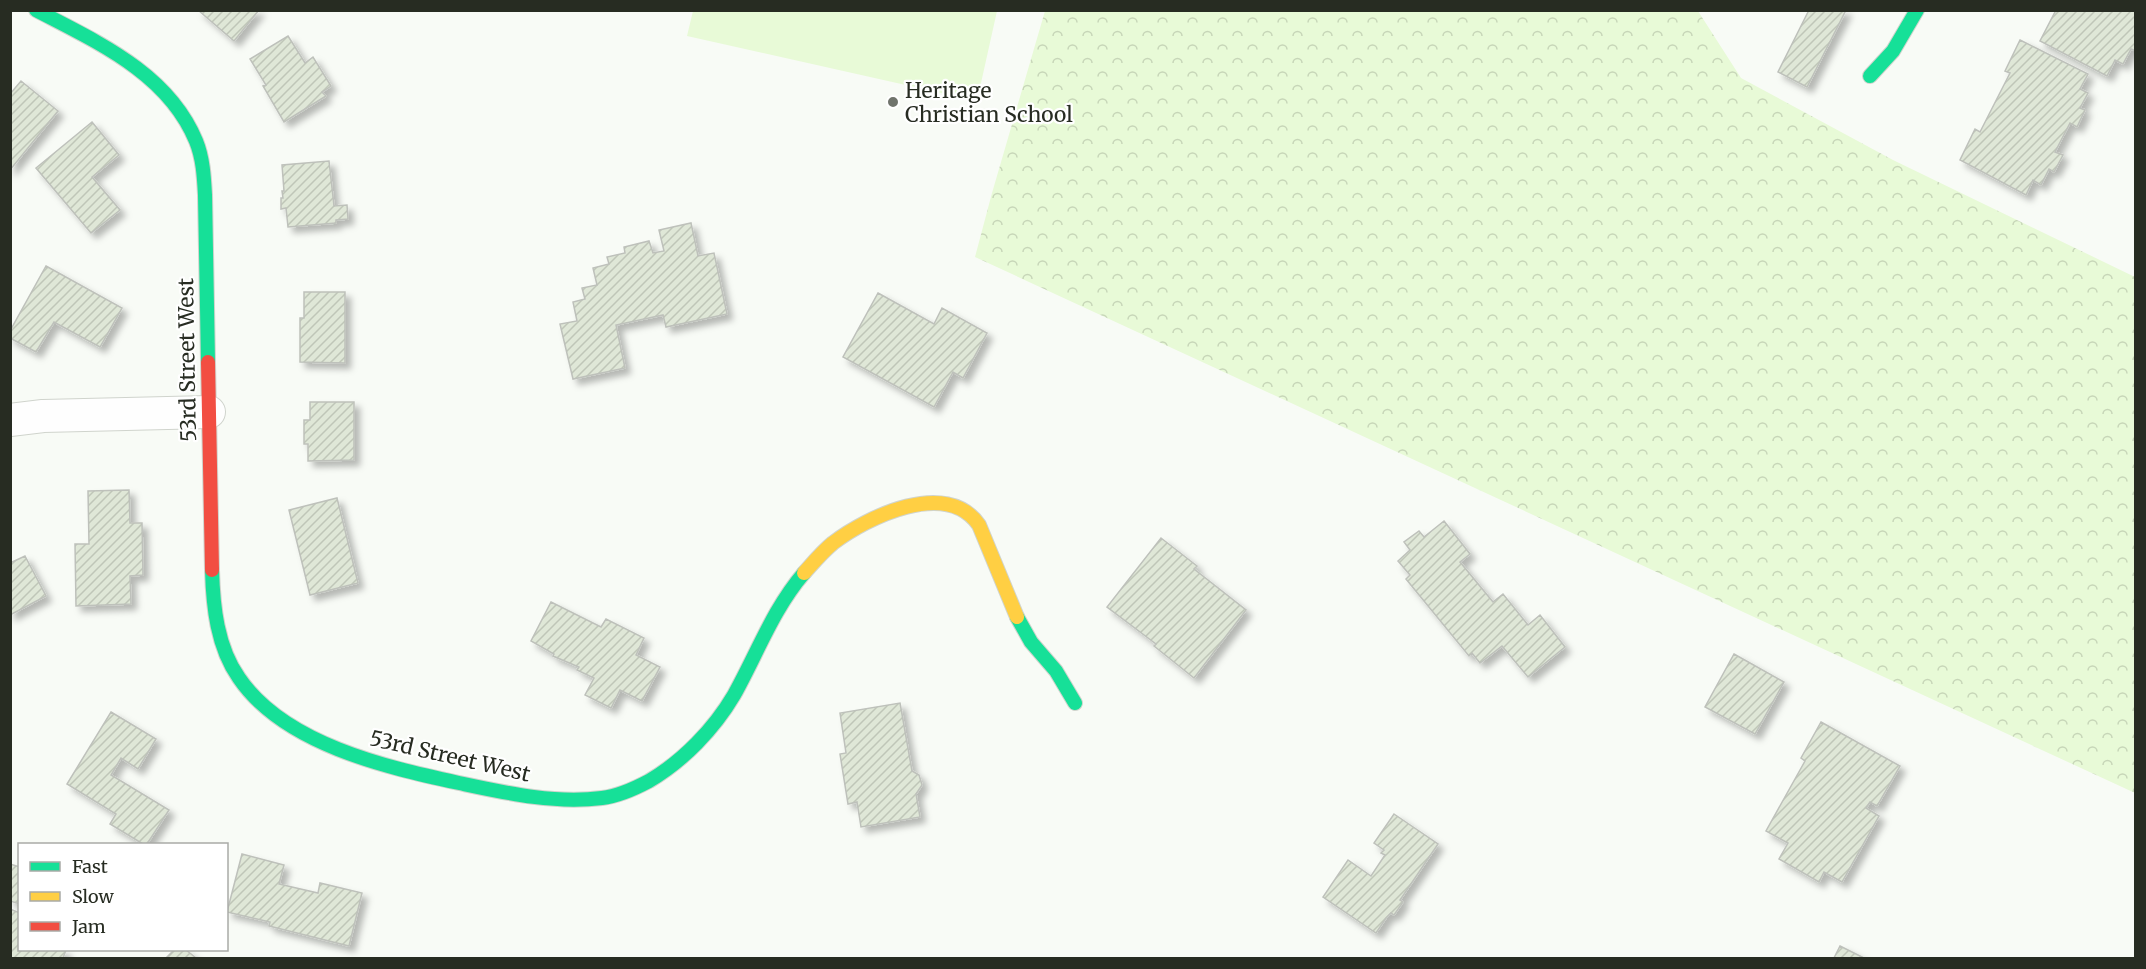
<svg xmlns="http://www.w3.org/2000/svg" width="2146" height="969" font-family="Merriweather,serif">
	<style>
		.forest { fill: url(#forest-crowns) }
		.pitch { fill: #e8fad7 }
		.building { fill: url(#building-hatch); stroke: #bec1bb; stroke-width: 1.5; filter: url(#shadow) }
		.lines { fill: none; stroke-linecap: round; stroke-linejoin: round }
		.street-casing { stroke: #d0d4cd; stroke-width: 34 }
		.fast-casing { stroke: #d0d4cd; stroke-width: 16 }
		.slow-casing { stroke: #d0d4cd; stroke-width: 16 }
		.jam-casing { stroke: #d0d4cd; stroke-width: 16 }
		.street { stroke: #fefefe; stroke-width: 32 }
		.fast { stroke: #16e098; stroke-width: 14 }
		.slow { stroke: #ffcf43; stroke-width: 14 }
		.jam { stroke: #f24e42; stroke-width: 14 }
		.poi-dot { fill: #70746c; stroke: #fff; stroke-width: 2 }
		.labels { text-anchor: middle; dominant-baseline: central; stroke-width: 4.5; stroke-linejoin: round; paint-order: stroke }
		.poi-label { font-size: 21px; fill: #272c22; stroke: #fff; text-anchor: start }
		.street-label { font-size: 21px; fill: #272c22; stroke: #fff }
	</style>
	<defs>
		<pattern id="forest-crowns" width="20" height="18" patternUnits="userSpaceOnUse" patternTransform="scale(1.5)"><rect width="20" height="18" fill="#e8fad7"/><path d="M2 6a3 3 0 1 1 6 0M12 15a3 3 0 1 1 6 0" fill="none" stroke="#c7d6b8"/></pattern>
		<pattern id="building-hatch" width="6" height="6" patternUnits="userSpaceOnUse" patternTransform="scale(1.5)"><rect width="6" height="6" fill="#dfe7d7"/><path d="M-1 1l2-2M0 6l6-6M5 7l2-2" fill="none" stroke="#bfc6b8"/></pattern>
		<filter id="shadow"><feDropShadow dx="5.5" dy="5.5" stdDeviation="3" flood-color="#0004"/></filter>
	</defs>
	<rect width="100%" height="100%" fill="#f8fbf6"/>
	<path class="forest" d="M 1045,11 L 1698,11 L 1741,78 L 1893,160 L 2135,277 L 2135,793 L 975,257 L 992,193 Z"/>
	<path class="pitch" d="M 693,11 L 693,10 L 997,11 L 977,101 L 687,36 Z"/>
	<path class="building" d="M 198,10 L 259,10 L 234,41 Z
		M 1809,10 L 1846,10 L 1807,87 L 1778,72 Z
		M 2056,10 L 2136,10 L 2136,51 L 2131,49 L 2123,64 L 2115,60 L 2107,76 L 2040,41 Z
		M 288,36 L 305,63 L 313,57 L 331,86 L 322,92 L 326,96 L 284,122 L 263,86 L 266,85 L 250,59 Z
		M 2020,40 L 2088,74 L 2080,89 L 2088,93 L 2080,108 L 2085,110 L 2077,127 L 2070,123 L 2055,152 L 2063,155 L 2054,172 L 2049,169 L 2041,185 L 2033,180 L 2026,195 L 1960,160 L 1975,129 L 1980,132 L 2010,73 L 2005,71 Z
		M 21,81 L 58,111 L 10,170 L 10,94 Z
		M 92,122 L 119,155 L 92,177 L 120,210 L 91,233 L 36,168 Z
		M 329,161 L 334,206 L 347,205 L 348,219 L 336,220 L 336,223 L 288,227 L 286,208 L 281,209 L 281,198 L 283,198 L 282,191 L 284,191 L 282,165 Z
		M 691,223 L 698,256 L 714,253 L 727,314 L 666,327 L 663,315 L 616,325 L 625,368 L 573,379 L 560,324 L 577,321 L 573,302 L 585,299 L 582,288 L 597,285 L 593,268 L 609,264 L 607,257 L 625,253 L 624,247 L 649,241 L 653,253 L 664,251 L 659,230 Z
		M 46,266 L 122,308 L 100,347 L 54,322 L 36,352 L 10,338 L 10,331 Z
		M 304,292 L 345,292 L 345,363 L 300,362 L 300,318 L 304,318 Z
		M 878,293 L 934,324 L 942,308 L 987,333 L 963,378 L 953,372 L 934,407 L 843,357 Z
		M 310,402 L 354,402 L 354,460 L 308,461 L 308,444 L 304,444 L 304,420 L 310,420 Z
		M 129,490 L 130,523 L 142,523 L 143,575 L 130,576 L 131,604 L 76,606 L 75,544 L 89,544 L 88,491 Z
		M 337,498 L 358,583 L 310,595 L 289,510 Z
		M 1444,521 L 1470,554 L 1460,562 L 1493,602 L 1503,594 L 1528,625 L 1540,615 L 1565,647 L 1528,677 L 1502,646 L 1480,663 L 1472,653 L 1469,656 L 1406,579 L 1410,575 L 1398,561 L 1410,550 L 1404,542 L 1419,531 L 1424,537 Z
		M 1161,538 L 1197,566 L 1194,569 L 1246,610 L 1194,678 L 1154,646 L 1156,644 L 1107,607 Z
		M 25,556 L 46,596 L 10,615 L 10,563 Z
		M 551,602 L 601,627 L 606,619 L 644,638 L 636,655 L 660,667 L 642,701 L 620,690 L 611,708 L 585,695 L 594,678 L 577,670 L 579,667 L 553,656 L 554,654 L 531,641 Z
		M 1734,654 L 1784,682 L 1755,734 L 1705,707 Z
		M 900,703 L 912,771 L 919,775 L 922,785 L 916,794 L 920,817 L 861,827 L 857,802 L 848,804 L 840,754 L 846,753 L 840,713 Z
		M 111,712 L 156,739 L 138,769 L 121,758 L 111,775 L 169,810 L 147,844 L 143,844 L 110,824 L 116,814 L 67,784 Z
		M 1821,722 L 1900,766 L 1877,806 L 1870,802 L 1866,808 L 1879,816 L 1842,882 L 1824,872 L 1819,882 L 1779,859 L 1788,843 L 1766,831 L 1805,761 L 1801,758 Z
		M 1394,814 L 1438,844 L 1400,900 L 1403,902 L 1394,915 L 1391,913 L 1386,918 L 1376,933 L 1323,897 L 1348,860 L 1371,876 L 1385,855 L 1381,853 L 1384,850 L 1374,843 Z
		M 242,854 L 284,865 L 279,884 L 318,893 L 320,883 L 362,893 L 349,946 L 269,926 L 270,922 L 227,912 Z
		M 10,864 L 20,867 L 20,904 L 10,901 Z
		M 10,909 L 20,913 L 20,950 L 66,950 L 63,958 L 10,958 Z
		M 1840,946 L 1864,958 L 1834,958 Z
		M 174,950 L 186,950 L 196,958 L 166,958 Z"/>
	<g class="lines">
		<g class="street-casing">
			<path id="street" d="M 10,420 L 43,416 L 209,412"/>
		</g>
		<g class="fast-casing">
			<path id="fast" d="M 36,10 C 97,42 168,73 196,141 C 203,158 204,177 205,195 L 208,362
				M 1870,76 L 1893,51 L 1917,10
				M 212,570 C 213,606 217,647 239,678 C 284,744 385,767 459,783 C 506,793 554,804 602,798 C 619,796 634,789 649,781 C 683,761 714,729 734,695 C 757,654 773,609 804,573
				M 1017,617 L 1031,642 L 1056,671 L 1075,703"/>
		</g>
		<g class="slow-casing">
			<path id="slow" d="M 804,573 C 813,563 822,552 833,543 C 867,517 947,478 979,525 L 1017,617"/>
		</g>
		<g class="jam-casing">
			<path id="jam" d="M 208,362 L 212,570"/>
		</g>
		<use href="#street" class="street"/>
		<use href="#fast" class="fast"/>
		<use href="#slow" class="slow"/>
		<use href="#jam" class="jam"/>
	</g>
	<circle class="poi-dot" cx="893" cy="102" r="6"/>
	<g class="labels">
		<g class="poi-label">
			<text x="905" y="90">Heritage<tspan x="905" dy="24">Christian School</tspan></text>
		</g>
		<g class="street-label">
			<text transform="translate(187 360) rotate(-91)">53rd Street West</text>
			<text transform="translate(450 756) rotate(13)">53rd Street West</text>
		</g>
	</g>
	<rect width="2146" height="969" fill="none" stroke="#272c22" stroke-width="24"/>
	<rect x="18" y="843" width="210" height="108" fill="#ffffff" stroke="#a9aba7" stroke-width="1.5"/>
	<rect x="30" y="862" width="30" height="9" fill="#16e098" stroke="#a9aba7" stroke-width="1.5"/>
	<text x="72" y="873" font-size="18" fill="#272c22">Fast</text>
	<rect x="30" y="892" width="30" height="9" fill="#ffcf43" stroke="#a9aba7" stroke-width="1.5"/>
	<text x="72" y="903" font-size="18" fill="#272c22">Slow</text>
	<rect x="30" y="922" width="30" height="9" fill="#f24e42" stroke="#a9aba7" stroke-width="1.5"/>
	<text x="72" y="933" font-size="18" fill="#272c22">Jam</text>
</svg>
